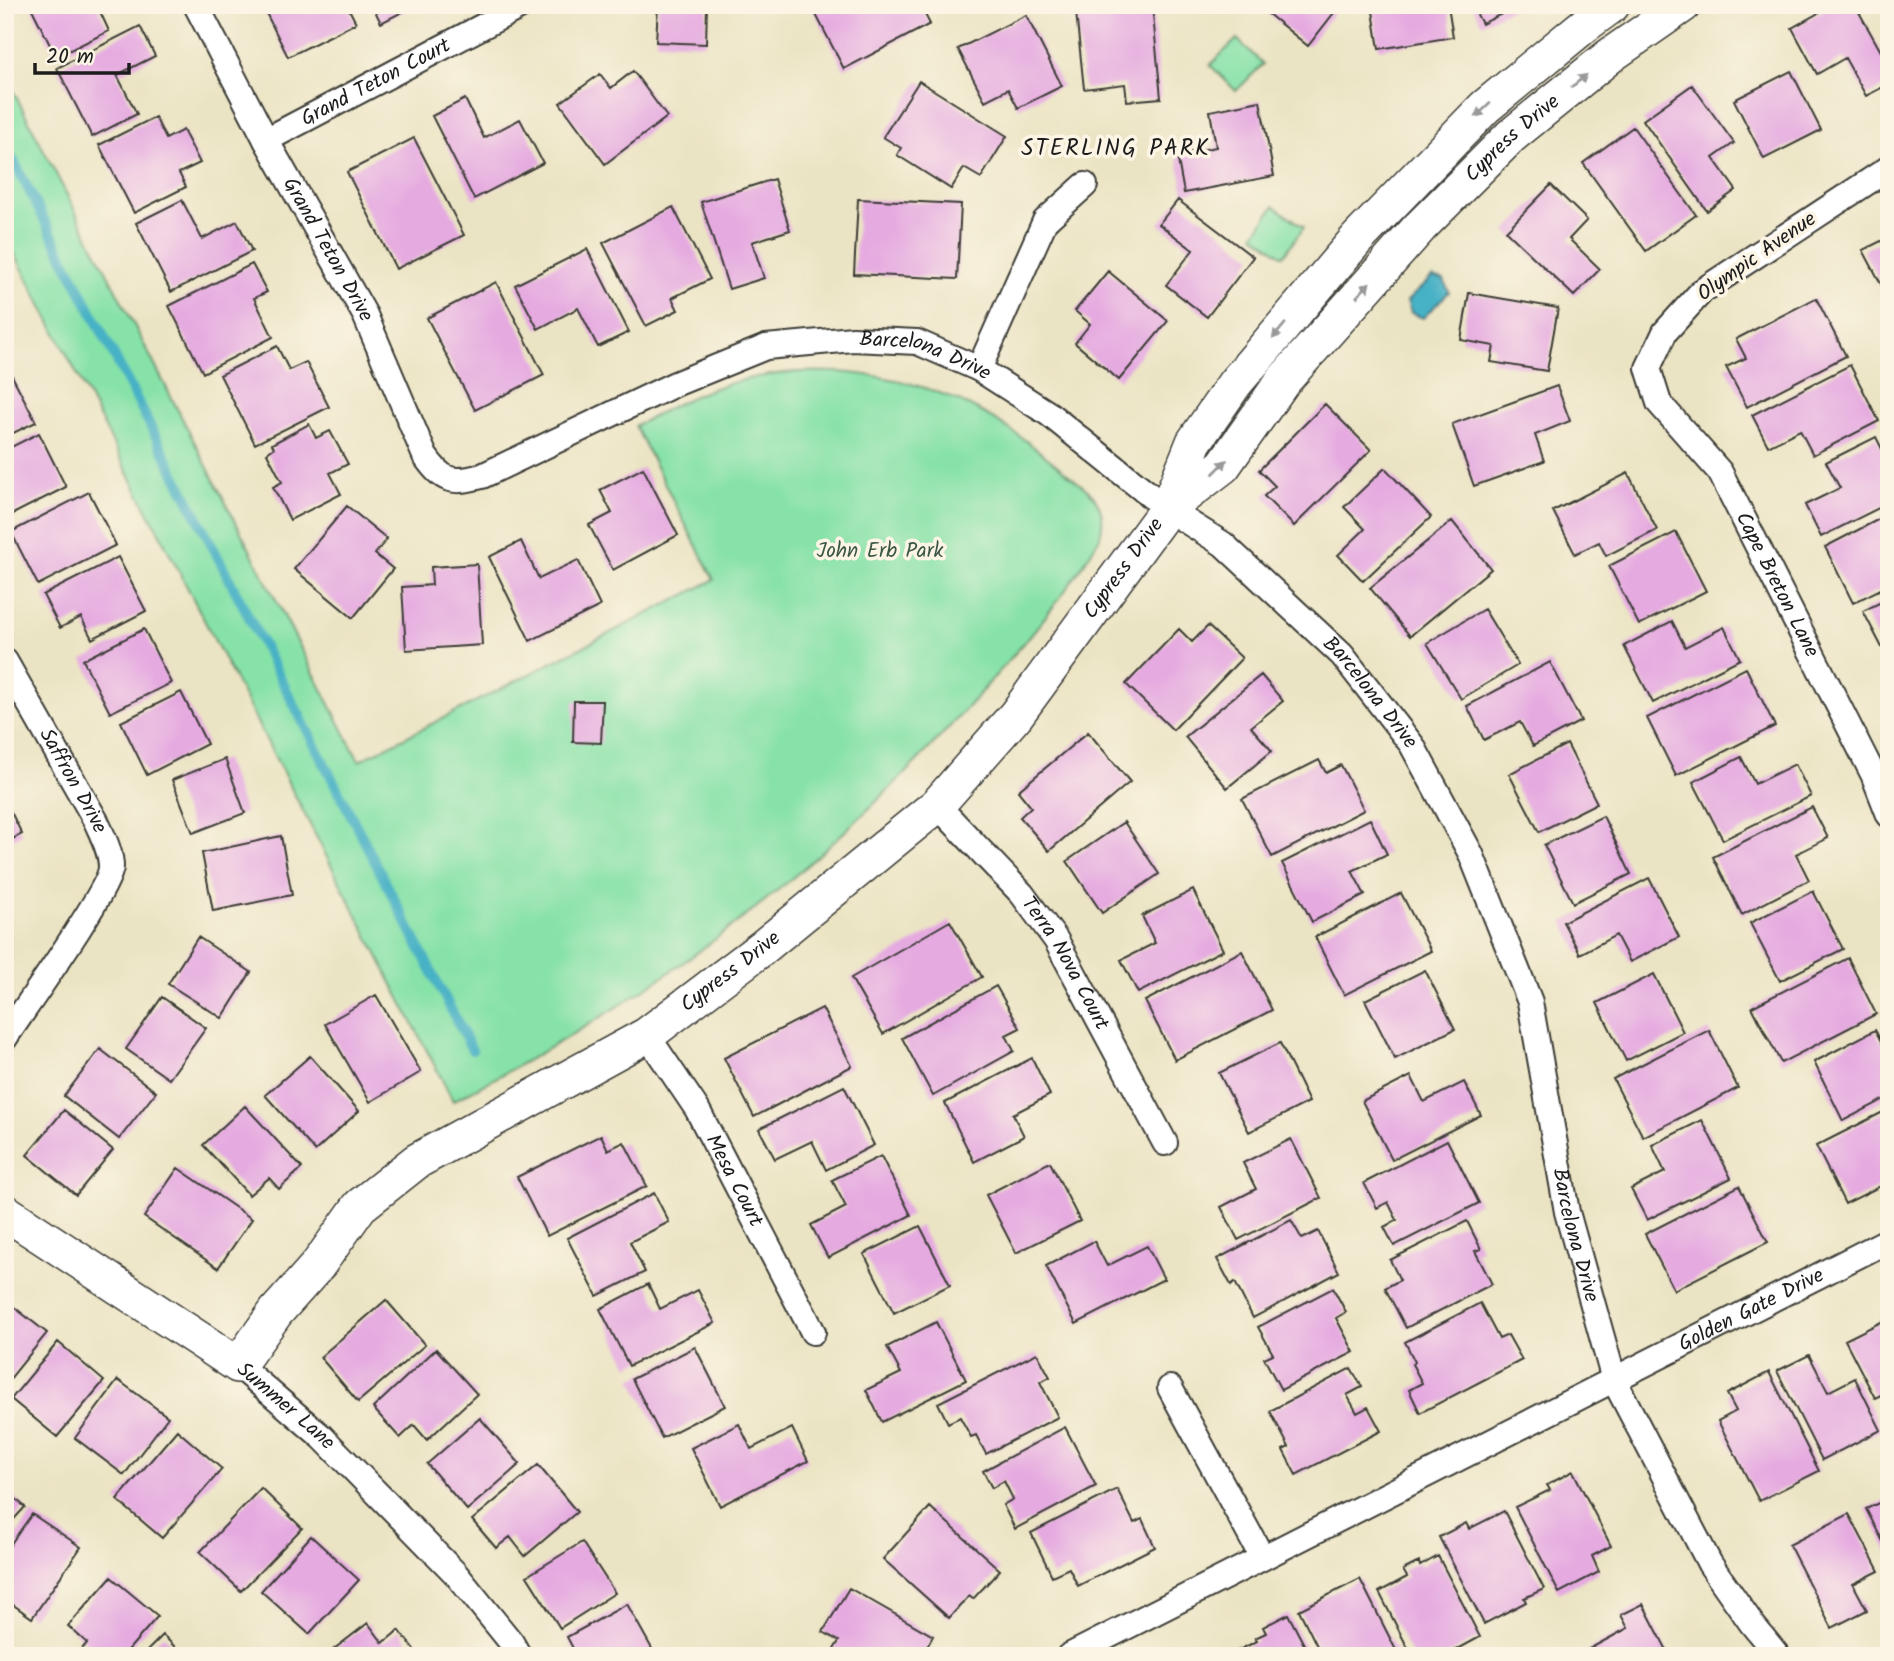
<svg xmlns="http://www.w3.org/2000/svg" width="1894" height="1661" font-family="Kalam,sans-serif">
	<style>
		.green { fill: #87e2a8; stroke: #527f62; stroke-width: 2 }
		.water { fill: #47b1c5; stroke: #326670; stroke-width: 2 }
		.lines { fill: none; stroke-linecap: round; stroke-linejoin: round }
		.stream { stroke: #47b1c5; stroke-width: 10 }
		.building { fill: #e5aae0 }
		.street-casing { stroke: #3b3a35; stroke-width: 28 }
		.secondary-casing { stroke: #3b3a35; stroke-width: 38 }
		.street { stroke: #fff; stroke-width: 24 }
		.secondary { stroke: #fff; stroke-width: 35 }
		.oneway { fill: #999 }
		.labels { text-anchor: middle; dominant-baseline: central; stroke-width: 7; stroke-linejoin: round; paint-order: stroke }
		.street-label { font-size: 21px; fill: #1c1c1c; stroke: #fcf5e5 }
		.park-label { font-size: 21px; fill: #3c5746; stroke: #fcf5e5 }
		.neighbourhood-label { font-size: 23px; letter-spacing: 2px; fill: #1c1c1c; stroke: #fcf5e5 }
	</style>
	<rect width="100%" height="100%" fill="#fcf5e5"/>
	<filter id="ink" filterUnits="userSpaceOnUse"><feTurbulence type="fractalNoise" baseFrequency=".0143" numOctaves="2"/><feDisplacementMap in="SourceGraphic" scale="14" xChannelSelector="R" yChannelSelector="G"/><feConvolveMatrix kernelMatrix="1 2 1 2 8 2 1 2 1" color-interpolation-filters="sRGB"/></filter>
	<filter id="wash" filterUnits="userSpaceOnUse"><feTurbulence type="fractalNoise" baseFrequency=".00686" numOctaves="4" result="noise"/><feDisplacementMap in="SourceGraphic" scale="28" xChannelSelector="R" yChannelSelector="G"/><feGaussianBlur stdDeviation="1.57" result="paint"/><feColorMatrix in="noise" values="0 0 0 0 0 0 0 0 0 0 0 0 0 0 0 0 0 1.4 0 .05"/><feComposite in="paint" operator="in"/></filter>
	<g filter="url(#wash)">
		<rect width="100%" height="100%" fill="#ebe4c4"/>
		<path class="green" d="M 1237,39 L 1263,64 L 1236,91 L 1210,65 Z
			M 5,75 L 359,761 L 714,580 L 635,426 C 660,413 685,398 712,389 C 796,360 893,368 972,407 C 1015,428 1052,462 1089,491 C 1102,505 1105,519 1100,537 C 1069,592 1024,644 981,692 C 882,804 770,906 645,989 C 583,1030 519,1066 453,1101 L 5,235 Z
			M 1274,206 L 1304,227 L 1283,256 L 1254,235 Z"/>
		<path class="water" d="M 1432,277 L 1444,280 L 1449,292 L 1423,318 L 1411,313 L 1407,301 Z"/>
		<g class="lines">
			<path class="stream" d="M 5,144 L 472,1050"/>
		</g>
		<g id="blocks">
			<path class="building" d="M 30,5 L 97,5 L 109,31 L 56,57 Z
				M 262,5 L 347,5 L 356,23 L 288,57 Z
				M 372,5 L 411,5 L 412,7 L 381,23 Z
				M 658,5 L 707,5 L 706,44 L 656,42 Z
				M 811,5 L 920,5 L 930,24 L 844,69 Z
				M 1152,5 L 1161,98 L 1127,101 L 1125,84 L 1084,89 L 1076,12 Z
				M 1257,5 L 1340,5 L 1308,46 Z
				M 1372,5 L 1448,5 L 1453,37 L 1379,49 Z
				M 1472,5 L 1519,5 L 1482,24 Z
				M 1833,5 L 1855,5 L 1889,66 L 1889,84 L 1866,96 L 1845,58 L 1817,74 L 1792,28 Z
				M 1026,15 L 1062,86 L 1018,108 L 1008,89 L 985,101 L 958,49 Z
				M 140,26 L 155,56 L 117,75 L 137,114 L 92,137 L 57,68 Z
				M 633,71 L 667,117 L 605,164 L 560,103 L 600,74 L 611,88 Z
				M 1791,71 L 1821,130 L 1764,159 L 1734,100 Z
				M 919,81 L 1007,136 L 981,178 L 964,168 L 951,189 L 897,155 L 901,148 L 883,137 Z
				M 1692,85 L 1734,143 L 1713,158 L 1736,190 L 1707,211 L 1643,120 Z
				M 465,99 L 484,138 L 520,119 L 543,163 L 474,199 L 432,116 Z
				M 1260,101 L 1274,176 L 1184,193 L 1177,155 L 1216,147 L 1210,111 Z
				M 155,117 L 166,139 L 183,130 L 200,163 L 179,173 L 186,187 L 134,213 L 99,145 Z
				M 1633,127 L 1696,215 L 1646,251 L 1583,163 Z
				M 414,138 L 464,235 L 396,269 L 347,172 Z
				M 774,179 L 790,230 L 752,242 L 764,278 L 729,289 L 701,202 Z
				M 1551,185 L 1587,220 L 1569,239 L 1600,269 L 1574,296 L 1506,231 Z
				M 858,199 L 961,204 L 957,279 L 854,274 Z
				M 182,200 L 202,239 L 237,221 L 252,251 L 171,292 L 136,223 Z
				M 1178,200 L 1253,257 L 1207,317 L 1166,285 L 1193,250 L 1159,224 Z
				M 673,207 L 710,279 L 672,298 L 678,310 L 646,326 L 603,243 Z
				M 1889,237 L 1889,299 L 1863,250 Z
				M 587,249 L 629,332 L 598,347 L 578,308 L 538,329 L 515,285 Z
				M 252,264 L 267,292 L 254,298 L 273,337 L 203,373 L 169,306 Z
				M 1108,271 L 1168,321 L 1119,380 L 1075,343 L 1090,324 L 1075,311 Z
				M 496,282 L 544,375 L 475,410 L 427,318 Z
				M 1469,293 L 1558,308 L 1547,371 L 1491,362 L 1494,346 L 1461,340 Z
				M 1816,298 L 1846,356 L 1747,407 L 1726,367 L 1746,358 L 1736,339 Z
				M 277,346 L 289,370 L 306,362 L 329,407 L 255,444 L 220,375 Z
				M 1850,365 L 1879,421 L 1813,455 L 1800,430 L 1768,446 L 1752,415 Z
				M 8,368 L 36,422 L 5,437 L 5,369 Z
				M 1557,386 L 1570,421 L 1535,435 L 1544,461 L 1474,486 L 1452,424 Z
				M 1325,404 L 1371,450 L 1294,526 L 1264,496 L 1275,486 L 1259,470 Z
				M 309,424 L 316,438 L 330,431 L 348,464 L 330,473 L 341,494 L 290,520 L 273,487 L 282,482 L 267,453 L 274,448 L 272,444 Z
				M 39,433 L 66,487 L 5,518 L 5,450 Z
				M 1876,437 L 1889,463 L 1889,503 L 1821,537 L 1805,505 L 1840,488 L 1826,462 Z
				M 643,468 L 678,535 L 613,570 L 589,525 L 612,513 L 600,490 Z
				M 1385,468 L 1431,517 L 1363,581 L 1338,555 L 1365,529 L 1344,507 Z
				M 1628,473 L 1657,530 L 1606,556 L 1599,542 L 1575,554 L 1553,511 Z
				M 89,492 L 116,545 L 38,585 L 11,532 Z
				M 347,506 L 387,539 L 375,554 L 393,569 L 353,618 L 294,569 Z
				M 1889,514 L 1889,585 L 1853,603 L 1825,547 Z
				M 1452,521 L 1491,569 L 1410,636 L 1370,588 Z
				M 1676,532 L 1706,591 L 1639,625 L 1609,566 Z
				M 521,541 L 539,579 L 578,560 L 600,606 L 530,641 L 489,557 Z
				M 118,557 L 146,611 L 92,639 L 81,617 L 60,628 L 43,595 Z
				M 477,564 L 482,645 L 406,650 L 402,587 L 432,585 L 431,567 Z
				M 1889,598 L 1889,661 L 1863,611 Z
				M 1484,609 L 1518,665 L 1461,699 L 1427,643 Z
				M 1672,621 L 1685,647 L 1724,627 L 1740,659 L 1653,703 L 1624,646 Z
				M 1208,626 L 1242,658 L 1173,730 L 1126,684 L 1179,629 L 1192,642 Z
				M 144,629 L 171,683 L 110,713 L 83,660 Z
				M 1550,662 L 1581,721 L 1533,746 L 1520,722 L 1484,740 L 1467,706 Z
				M 1746,668 L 1775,726 L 1676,776 L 1647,718 Z
				M 1261,675 L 1283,701 L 1251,727 L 1272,751 L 1227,788 L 1185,737 Z
				M 181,692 L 207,744 L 147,775 L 121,722 Z
				M 574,701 L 603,701 L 601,743 L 573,742 Z
				M 1088,732 L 1130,782 L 1049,851 L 1020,817 L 1031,807 L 1018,791 Z
				M 1567,744 L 1597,803 L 1539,832 L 1509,774 Z
				M 1741,757 L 1755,784 L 1795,764 L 1811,796 L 1723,840 L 1693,782 Z
				M 225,759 L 245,813 L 193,833 L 172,780 Z
				M 1319,760 L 1326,773 L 1341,765 L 1364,810 L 1272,857 L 1242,799 Z
				M 7,804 L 22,834 L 5,843 L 5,805 Z
				M 1812,807 L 1828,838 L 1796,854 L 1809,880 L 1742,915 L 1713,857 Z
				M 1603,816 L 1631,874 L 1573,903 L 1544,845 Z
				M 1370,819 L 1387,854 L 1352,871 L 1365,895 L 1312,922 L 1282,863 Z
				M 1124,822 L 1159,874 L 1102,913 L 1067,861 Z
				M 281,836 L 292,895 L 213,911 L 202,853 Z
				M 1649,878 L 1679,937 L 1630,962 L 1616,935 L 1580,954 L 1563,922 Z
				M 1193,890 L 1223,950 L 1138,993 L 1121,960 L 1155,943 L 1142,916 Z
				M 1813,891 L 1843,949 L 1780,981 L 1750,923 Z
				M 1401,893 L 1431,951 L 1344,995 L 1315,937 Z
				M 950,921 L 982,977 L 883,1034 L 851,978 Z
				M 198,937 L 251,972 L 222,1018 L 168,984 Z
				M 1242,951 L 1272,1010 L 1175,1060 L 1145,1001 Z
				M 1848,958 L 1876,1014 L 1781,1063 L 1752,1007 Z
				M 1425,970 L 1455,1029 L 1395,1059 L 1365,1000 Z
				M 1654,974 L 1683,1032 L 1626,1061 L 1597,1003 Z
				M 996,986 L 1020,1028 L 1006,1035 L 1014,1051 L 933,1096 L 902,1038 Z
				M 376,995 L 421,1072 L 370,1102 L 325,1024 Z
				M 162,997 L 206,1028 L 169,1079 L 126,1049 Z
				M 822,1008 L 852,1066 L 754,1117 L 724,1058 Z
				M 1709,1030 L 1738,1088 L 1643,1137 L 1613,1079 Z
				M 1875,1030 L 1889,1056 L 1889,1097 L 1843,1121 L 1814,1062 Z
				M 1280,1043 L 1309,1102 L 1249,1132 L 1219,1073 Z
				M 100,1049 L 156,1092 L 119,1139 L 64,1096 Z
				M 310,1056 L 359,1111 L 315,1151 L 265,1095 Z
				M 1032,1058 L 1050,1095 L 1013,1114 L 1024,1136 L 974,1162 L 945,1103 Z
				M 1411,1076 L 1424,1102 L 1464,1082 L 1481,1115 L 1392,1160 L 1362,1101 Z
				M 844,1086 L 874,1145 L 826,1170 L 812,1141 L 775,1159 L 759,1129 Z
				M 245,1106 L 302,1168 L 279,1189 L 269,1178 L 249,1195 L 203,1145 Z
				M 1889,1109 L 1889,1182 L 1845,1204 L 1816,1146 Z
				M 64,1110 L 113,1150 L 76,1195 L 27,1155 Z
				M 1702,1120 L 1731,1178 L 1647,1220 L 1631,1189 L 1665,1172 L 1652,1145 Z
				M 601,1135 L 608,1150 L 624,1142 L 647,1186 L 547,1236 L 517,1177 Z
				M 1291,1139 L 1321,1198 L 1238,1240 L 1221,1207 L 1256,1189 L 1243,1163 Z
				M 1447,1140 L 1479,1203 L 1394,1246 L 1384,1227 L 1397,1220 L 1388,1202 L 1377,1208 L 1364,1183 Z
				M 881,1156 L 911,1215 L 828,1258 L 811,1225 L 846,1207 L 832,1180 Z
				M 1050,1162 L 1080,1221 L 1016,1253 L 986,1195 Z
				M 178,1168 L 252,1219 L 218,1268 L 144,1217 Z
				M 1739,1186 L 1768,1242 L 1674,1290 L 1645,1234 Z
				M 654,1193 L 669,1222 L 630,1242 L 645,1272 L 597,1296 L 567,1238 Z
				M 1291,1220 L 1302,1239 L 1318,1231 L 1339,1272 L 1253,1318 L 1235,1282 L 1231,1285 L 1217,1259 Z
				M 1467,1221 L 1481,1249 L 1475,1251 L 1492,1284 L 1406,1328 L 1385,1288 L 1400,1280 L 1390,1260 Z
				M 920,1226 L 950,1285 L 894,1313 L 864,1254 Z
				M 1094,1241 L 1107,1266 L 1147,1246 L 1164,1279 L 1076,1324 L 1046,1266 Z
				M 648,1284 L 660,1309 L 698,1290 L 715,1323 L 629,1366 L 600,1309 Z
				M 1333,1288 L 1346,1312 L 1336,1318 L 1354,1352 L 1281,1390 L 1264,1358 L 1273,1354 L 1258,1327 Z
				M 5,1300 L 47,1333 L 5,1385 Z
				M 386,1300 L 425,1345 L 358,1402 L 320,1357 Z
				M 1480,1303 L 1499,1339 L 1508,1335 L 1522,1360 L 1420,1413 L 1409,1390 L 1422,1383 L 1412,1364 L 1415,1362 L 1405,1342 Z
				M 1889,1318 L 1889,1391 L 1875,1398 L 1845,1340 Z
				M 936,1322 L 966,1380 L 882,1422 L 866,1390 L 901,1373 L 887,1347 Z
				M 58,1342 L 104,1381 L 57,1437 L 11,1399 Z
				M 695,1347 L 725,1406 L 662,1438 L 632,1379 Z
				M 436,1349 L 477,1394 L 427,1440 L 414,1425 L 400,1438 L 373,1408 Z
				M 1037,1353 L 1050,1377 L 1040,1382 L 1058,1417 L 986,1454 L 976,1435 L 971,1437 L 960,1417 L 948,1423 L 938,1403 Z
				M 1809,1355 L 1828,1392 L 1855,1378 L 1881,1430 L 1822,1460 L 1777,1371 Z
				M 1351,1368 L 1362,1387 L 1347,1395 L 1357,1413 L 1368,1407 L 1381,1431 L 1296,1475 L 1283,1450 L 1289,1447 L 1270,1411 Z
				M 1769,1372 L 1819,1471 L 1759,1501 L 1718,1421 L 1736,1411 L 1727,1394 Z
				M 118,1380 L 168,1417 L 124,1475 L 75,1438 Z
				M 480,1418 L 520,1464 L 467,1510 L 427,1464 Z
				M 739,1424 L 751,1449 L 792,1428 L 808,1461 L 720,1506 L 691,1448 Z
				M 1065,1427 L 1096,1486 L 1015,1529 L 1003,1505 L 1013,1499 L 1004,1481 L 992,1488 L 983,1471 Z
				M 177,1430 L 222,1469 L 162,1538 L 117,1500 Z
				M 538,1465 L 577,1512 L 525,1556 L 510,1537 L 496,1548 L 472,1520 Z
				M 1573,1471 L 1611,1546 L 1592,1556 L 1599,1572 L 1559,1593 L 1515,1507 L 1550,1490 L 1547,1485 Z
				M 261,1488 L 302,1528 L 241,1591 L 200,1552 Z
				M 5,1489 L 25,1507 L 5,1529 Z
				M 1117,1489 L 1134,1523 L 1142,1519 L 1155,1547 L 1078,1586 L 1069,1568 L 1052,1576 L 1031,1533 Z
				M 1889,1498 L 1889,1553 L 1866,1509 Z
				M 930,1507 L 1000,1570 L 973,1599 L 969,1596 L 949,1618 L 883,1559 Z
				M 1504,1511 L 1544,1589 L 1524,1598 L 1526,1602 L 1484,1624 L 1439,1537 L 1466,1523 L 1469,1529 Z
				M 32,1514 L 81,1547 L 32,1618 L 5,1599 L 5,1552 Z
				M 1849,1514 L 1879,1571 L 1853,1584 L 1867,1610 L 1832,1628 L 1789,1545 Z
				M 311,1536 L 359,1580 L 309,1634 L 261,1591 Z
				M 582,1542 L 615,1593 L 560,1628 L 527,1576 Z
				M 1438,1556 L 1480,1637 L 1445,1656 L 1412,1656 L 1379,1592 L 1407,1577 L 1403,1570 L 1419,1562 L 1420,1566 Z
				M 111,1577 L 158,1616 L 123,1656 L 76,1656 L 87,1643 L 68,1626 Z
				M 1360,1579 L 1399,1656 L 1322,1656 L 1299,1610 Z
				M 849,1588 L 933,1636 L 922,1656 L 830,1656 L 839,1641 L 823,1632 Z
				M 627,1604 L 656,1656 L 577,1656 L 567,1637 Z
				M 1643,1604 L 1670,1656 L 1592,1656 L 1589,1649 L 1628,1628 L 1621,1615 Z
				M 1288,1614 L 1310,1656 L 1227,1656 L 1257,1641 L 1255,1638 L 1266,1633 L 1263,1627 Z
				M 368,1623 L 383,1643 L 399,1630 L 419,1656 L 325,1656 Z
				M 163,1635 L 184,1656 L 142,1656 Z"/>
		</g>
	</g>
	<g filter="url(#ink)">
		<use href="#blocks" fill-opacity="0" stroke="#3b3a35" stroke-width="2"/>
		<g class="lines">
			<g class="street-casing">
				<g id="street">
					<path id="s1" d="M 196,5 L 266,140 L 365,315 L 425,456 C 443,482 452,484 482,476 L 675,384 L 766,347 L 853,339 L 917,342 L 979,369 L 1049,414 L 1167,509 L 1223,544 L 1342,655 L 1412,745 L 1471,854 L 1530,1002 L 1567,1212 L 1614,1380 L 1710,1564 L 1752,1624 L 1778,1656"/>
					<path id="s2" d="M 266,140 L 523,5"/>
					<path id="s3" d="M 1889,168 L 1702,291 L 1665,332 L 1648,368 L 1659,403 L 1720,472 L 1873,774 L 1889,815"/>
					<path d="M 979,369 L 1045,221 L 1085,185"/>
					<path id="s4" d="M 5,661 L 96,821 C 102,835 111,851 111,867 C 111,888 22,1012 5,1038"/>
					<path id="s5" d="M 937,805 L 1022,894 L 1056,940 L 1165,1143"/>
					<path id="s6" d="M 647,1035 L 697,1109 L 813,1332"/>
					<path id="s7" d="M 238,1365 L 322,1437 L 456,1574 L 511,1642 L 519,1656"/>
					<path d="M 1170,1388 L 1262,1557"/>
					<path id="s8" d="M 1069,1656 L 1889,1240"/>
				</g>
			</g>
			<g class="secondary-casing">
				<g id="secondary">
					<path id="s9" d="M 1167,509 L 1223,466 L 1283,381 L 1420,227 L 1511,136 L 1611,55 L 1683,5"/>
					<path id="s10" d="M 5,1212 L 238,1365 L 276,1312 L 318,1265 L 360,1206 L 417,1161 L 647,1035 L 762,948 L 937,805 L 1016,715 L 1167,509 L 1194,442 L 1235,383 L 1357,239 L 1485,107 L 1586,24 L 1612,5"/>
				</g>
			</g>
			<use href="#street" class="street"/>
			<use href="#secondary" class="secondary"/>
		</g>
		<defs><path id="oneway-solid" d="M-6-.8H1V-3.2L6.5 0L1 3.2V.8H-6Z" transform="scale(1.75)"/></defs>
		<g class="oneway">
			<use href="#oneway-solid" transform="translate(1579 81) rotate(-39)"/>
			<use href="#oneway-solid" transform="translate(1483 110) rotate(137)"/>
			<use href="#oneway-solid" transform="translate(1363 290) rotate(-48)"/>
			<use href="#oneway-solid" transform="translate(1279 331) rotate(130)"/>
			<use href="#oneway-solid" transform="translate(1220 467) rotate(-45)"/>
		</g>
	</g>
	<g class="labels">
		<g class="street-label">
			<text stroke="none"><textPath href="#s2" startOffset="124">Grand Teton Court</textPath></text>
			<text stroke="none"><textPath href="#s9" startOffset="509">Cypress Drive</textPath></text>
			<text stroke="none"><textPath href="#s1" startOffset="278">Grand Teton Drive</textPath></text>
			<text transform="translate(1757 257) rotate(-35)">Olympic Avenue</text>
			<text stroke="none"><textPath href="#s1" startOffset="1048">Barcelona Drive</textPath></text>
			<text stroke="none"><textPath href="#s10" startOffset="1486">Cypress Drive</textPath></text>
			<text stroke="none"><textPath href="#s3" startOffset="574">Cape Breton Lane</textPath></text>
			<text stroke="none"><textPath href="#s1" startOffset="1615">Barcelona Drive</textPath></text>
			<text stroke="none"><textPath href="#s4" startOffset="138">Saffron Drive</textPath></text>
			<text stroke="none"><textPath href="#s5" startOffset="205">Terra Nova Court</textPath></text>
			<text stroke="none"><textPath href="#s10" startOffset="919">Cypress Drive</textPath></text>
			<text stroke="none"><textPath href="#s6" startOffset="170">Mesa Court</textPath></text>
			<text stroke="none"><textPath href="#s1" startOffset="2203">Barcelona Drive</textPath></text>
			<text stroke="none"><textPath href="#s8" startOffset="765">Golden Gate Drive</textPath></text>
			<text stroke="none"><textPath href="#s7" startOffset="63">Summer Lane</textPath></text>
		</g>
		<g class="park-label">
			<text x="880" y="551">John Erb Park</text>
		</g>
		<g class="neighbourhood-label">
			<text x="1116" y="149">STERLING PARK</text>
		</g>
	</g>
	<rect width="1894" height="1661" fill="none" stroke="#fcf5e5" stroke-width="28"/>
	<path d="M35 63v10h94v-10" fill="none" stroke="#1c1c1c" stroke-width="3.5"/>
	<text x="46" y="63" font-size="21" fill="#1c1c1c" stroke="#fcf5e5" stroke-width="5" paint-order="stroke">20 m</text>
</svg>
